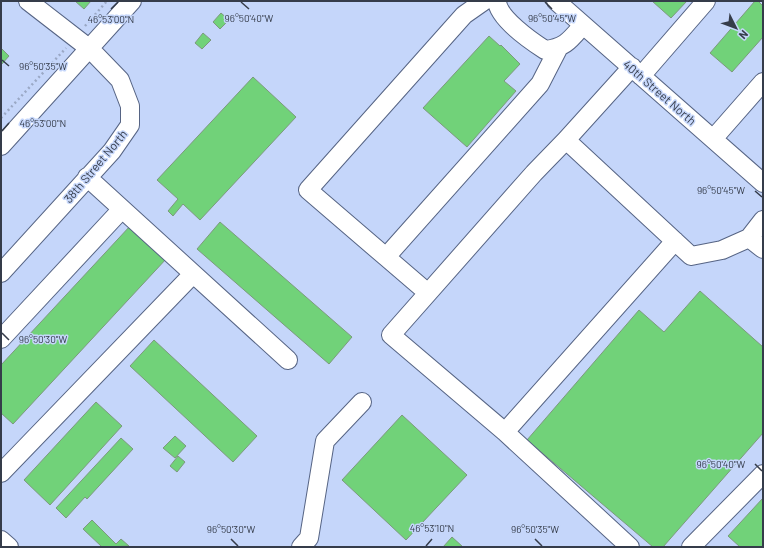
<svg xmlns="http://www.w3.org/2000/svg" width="764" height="548" font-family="Barlow,sans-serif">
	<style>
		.building { fill: #71d279; stroke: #7c9a7d }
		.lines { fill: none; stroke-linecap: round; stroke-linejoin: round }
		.minor-casing { stroke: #566484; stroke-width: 20 }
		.path { stroke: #9aa8c5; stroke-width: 2.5; stroke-dasharray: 2 3; stroke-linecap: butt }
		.minor { stroke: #fff; stroke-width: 18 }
		.ticks { fill: none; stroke: #353c4a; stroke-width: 1.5 }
		.labels { text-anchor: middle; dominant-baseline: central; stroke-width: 3; stroke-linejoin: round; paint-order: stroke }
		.street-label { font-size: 12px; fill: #353c4a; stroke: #c5d6fa }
		.ticks-label { font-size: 10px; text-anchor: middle; fill: #353c4a; stroke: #c5d6fa; stroke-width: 3; stroke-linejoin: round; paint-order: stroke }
	</style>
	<rect width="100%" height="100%" fill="#c5d6fa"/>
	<path class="building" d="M 75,1 L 91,1 L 84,9 Z
		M 652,1 L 687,1 L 671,18 Z
		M 755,1 L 758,1 L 763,6 L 763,37 L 732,72 L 710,53 Z
		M 221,13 L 229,20 L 220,29 L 213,22 Z
		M 203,33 L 211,40 L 202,49 L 195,43 Z
		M 489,36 L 500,46 L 501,45 L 520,64 L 504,81 L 516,91 L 467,147 L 423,108 Z
		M 1,48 L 9,56 L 1,65 Z
		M 253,77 L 296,117 L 200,220 L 183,204 L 173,216 L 168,211 L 178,199 L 157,180 Z
		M 220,222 L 352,337 L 329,364 L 197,249 Z
		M 131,225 L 167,258 L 13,424 L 1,413 L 1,365 Z
		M 700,291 L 763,347 L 763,433 L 663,547 L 653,547 L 527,440 L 639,310 L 664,332 Z
		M 154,340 L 257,436 L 233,462 L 130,366 Z
		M 96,402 L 122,426 L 50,505 L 24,480 Z
		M 402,415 L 467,475 L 406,540 L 342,480 Z
		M 175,436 L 186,446 L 175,458 L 163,448 Z
		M 121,438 L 133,449 L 87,499 L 85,497 L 66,518 L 56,508 Z
		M 178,456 L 185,462 L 177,472 L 170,466 Z
		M 763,498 L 763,547 L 740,547 L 728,536 Z
		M 92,520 L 116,544 L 121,539 L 129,546 L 102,547 L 83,529 Z
		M 452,537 L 463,547 L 443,547 Z"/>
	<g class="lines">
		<g class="minor-casing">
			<path id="minor" d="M 497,1 C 498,18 531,41 545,50 C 565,48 570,40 583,25
				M 556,1 L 763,183
				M 632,67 L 566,140 L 691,256 L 722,250 L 749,238
				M 641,76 L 706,1
				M 713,139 L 763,82
				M 1,146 L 132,1
				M 87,177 L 288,360
				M 763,220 L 749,238 L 763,249
				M 386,257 L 308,190 L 464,15 L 484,1
				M 1,273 L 112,151 L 130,125 L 130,106 L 120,80 L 90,49 L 28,1
				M 428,293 L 386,257 L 540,84 L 558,49
				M 1,339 L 122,209
				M 505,432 L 391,335 L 534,173 L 566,140
				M 1,473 L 193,274
				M 1,540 L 9,547
				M 301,547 L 309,538 L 325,441 L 362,402
				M 630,547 L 505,432 L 675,241
				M 691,547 L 763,474"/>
		</g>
		<path class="path" d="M 85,26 L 107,1
			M 1,118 L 66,48"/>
		<use href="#minor" class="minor"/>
	</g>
	<path class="ticks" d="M 241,2 L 249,9M 545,2 L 552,9M 111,9 L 118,2M 2,60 L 9,66M 2,131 L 9,123M 755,191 L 762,197M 2,333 L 9,340M 755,464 L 762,471M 231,539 L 238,546M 535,539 L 542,546M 426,546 L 432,539"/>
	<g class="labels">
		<g class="street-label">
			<text transform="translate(660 92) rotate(41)">40th Street North</text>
			<text transform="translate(95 166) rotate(-50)">38th Street North</text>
		</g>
	</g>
	<g class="ticks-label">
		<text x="249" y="22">96°50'40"W</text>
		<text x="552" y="22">96°50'45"W</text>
		<text x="111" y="23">46°53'00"N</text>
		<text x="43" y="70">96°50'35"W</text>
		<text x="43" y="127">46°53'00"N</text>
		<text x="721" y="194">96°50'45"W</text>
		<text x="43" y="343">96°50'30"W</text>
		<text x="721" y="468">96°50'40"W</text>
		<text x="432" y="532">46°53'10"N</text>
		<text x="231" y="533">96°50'30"W</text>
		<text x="535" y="533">96°50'35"W</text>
	</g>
	<rect width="764" height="548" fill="none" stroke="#353c4a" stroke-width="4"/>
	<g transform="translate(736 28) rotate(132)" stroke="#c5d6fa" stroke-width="3" paint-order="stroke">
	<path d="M0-3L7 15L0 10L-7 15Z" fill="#353c4a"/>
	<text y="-6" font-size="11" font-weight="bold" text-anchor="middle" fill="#353c4a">N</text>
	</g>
</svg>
